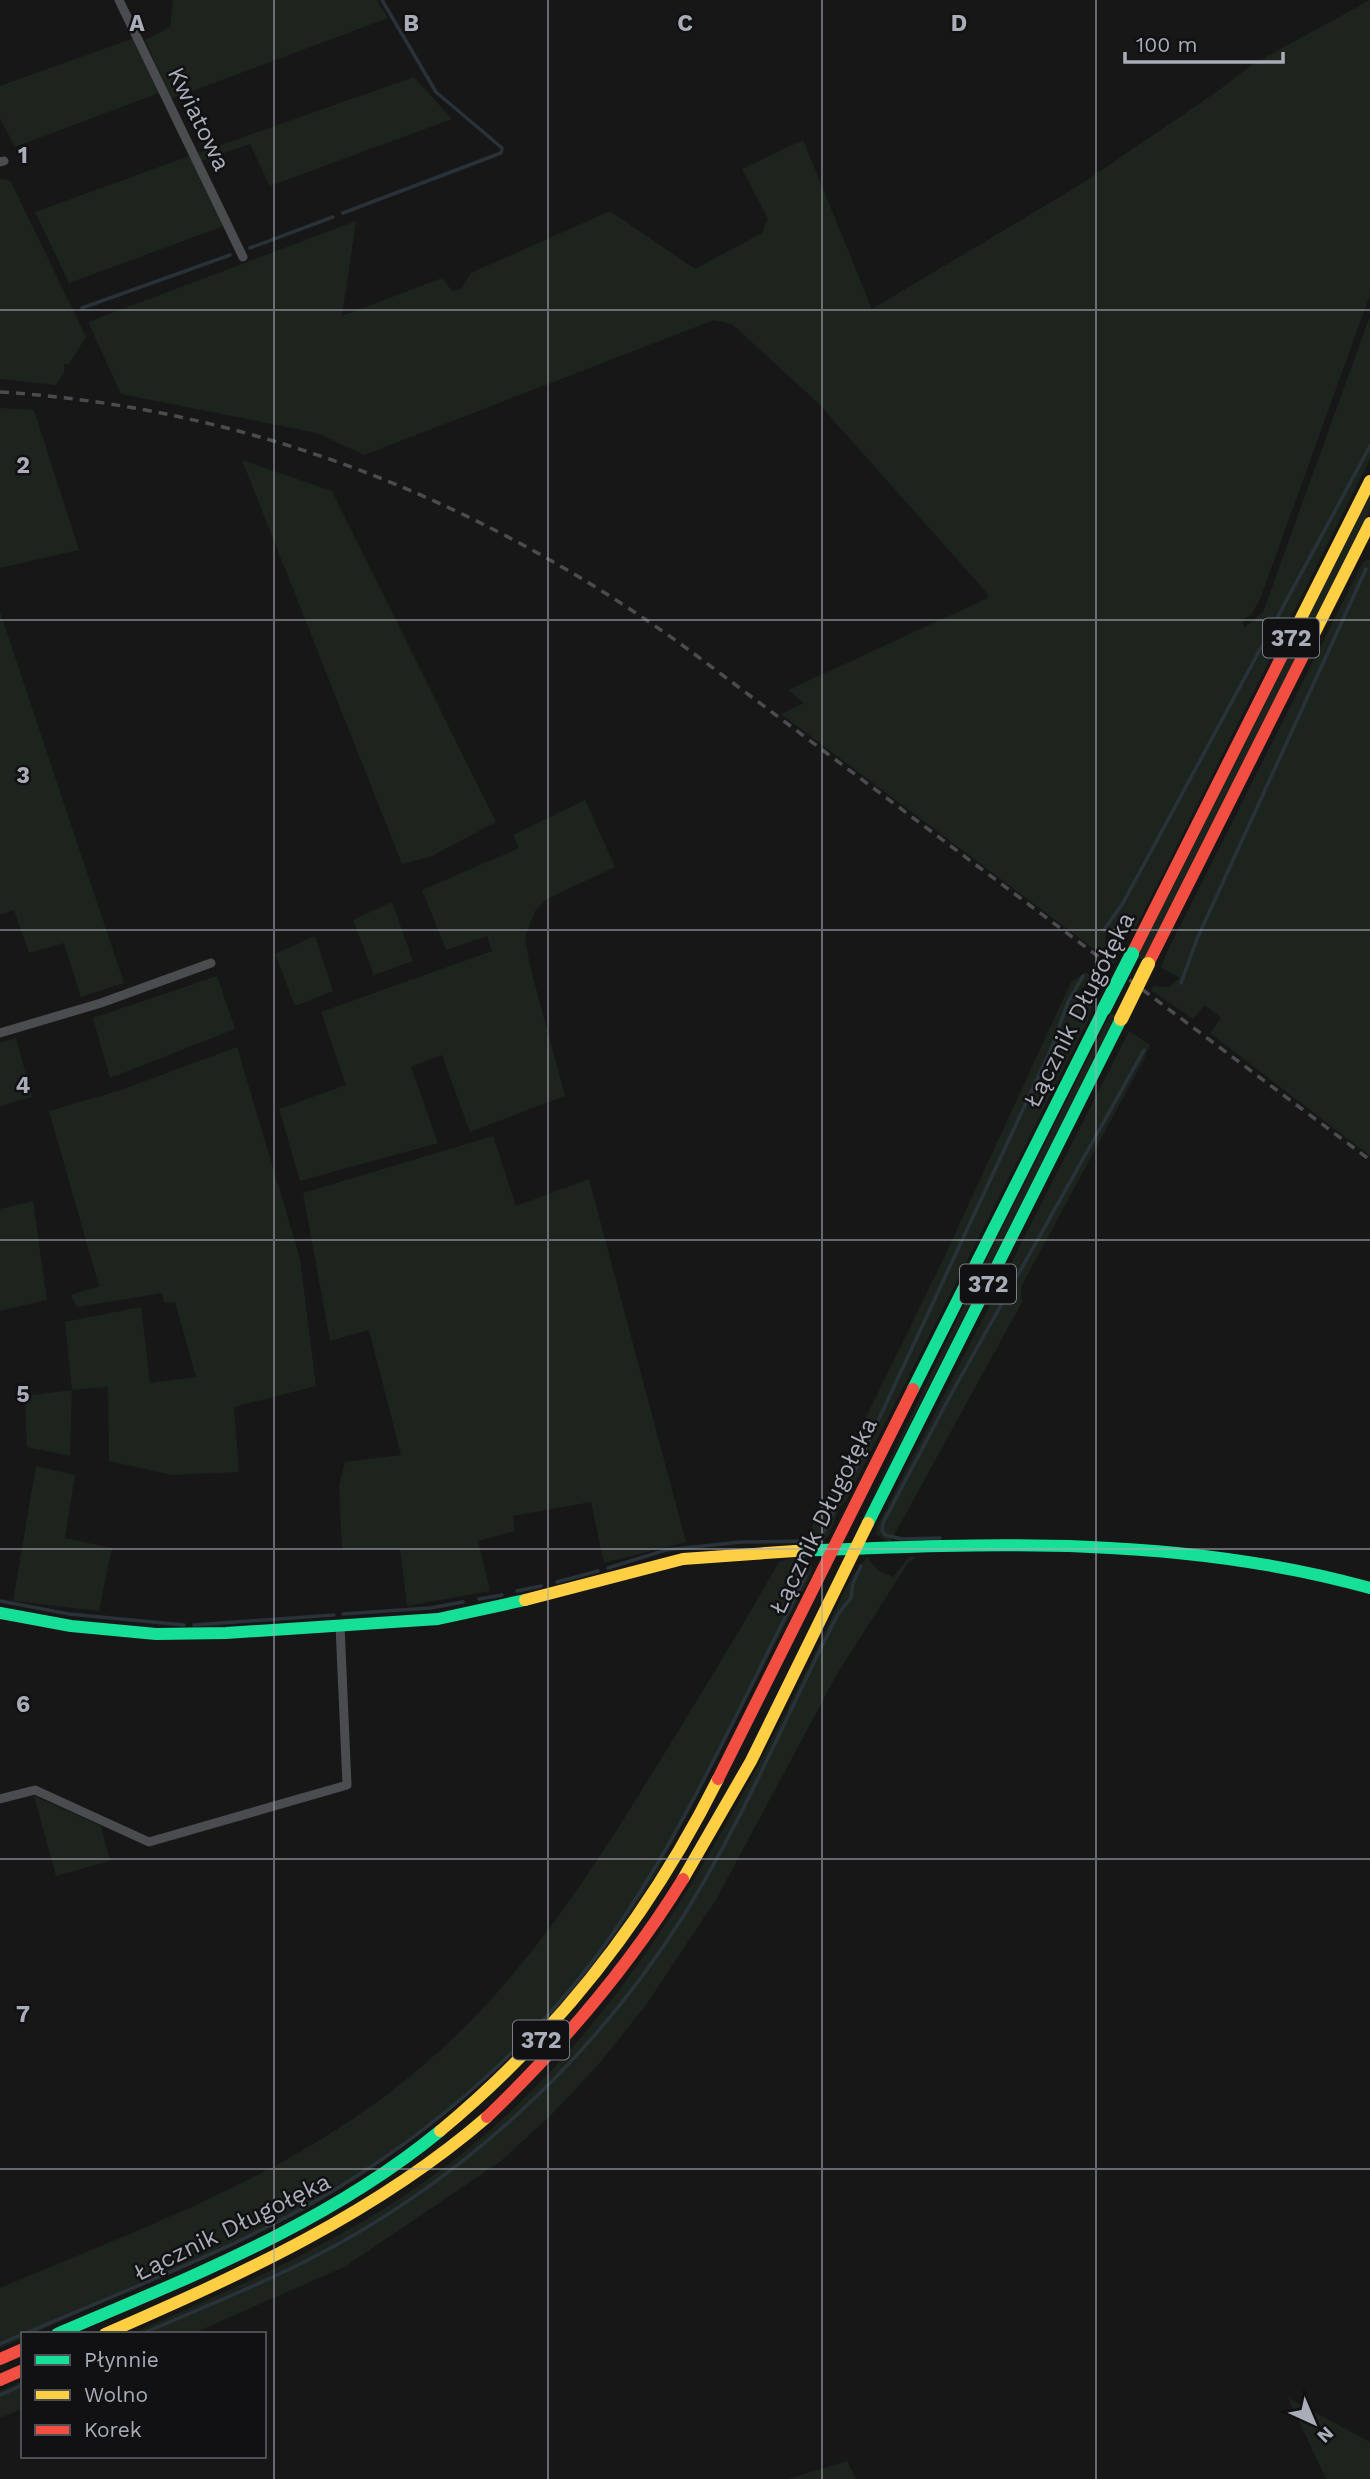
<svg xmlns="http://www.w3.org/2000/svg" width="1370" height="2479" font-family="'Work Sans',sans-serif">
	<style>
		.green { fill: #1d241e }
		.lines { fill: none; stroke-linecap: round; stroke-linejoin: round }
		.stream { stroke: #2a3239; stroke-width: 3.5 }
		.street { stroke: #4b4c50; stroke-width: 9 }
		.fast { stroke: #16e098; stroke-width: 12 }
		.slow { stroke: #ffcf43; stroke-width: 12 }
		.jam { stroke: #f24e42; stroke-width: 12 }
		.rail { stroke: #4b4c4f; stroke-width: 3.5; stroke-dasharray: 9 7; stroke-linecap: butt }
		.fast-bridge { stroke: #16e098; stroke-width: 14 }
		.slow-bridge { stroke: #ffcf43; stroke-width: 14 }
		.grid { fill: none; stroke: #a8adb8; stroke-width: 2; stroke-opacity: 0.55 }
		.labels { text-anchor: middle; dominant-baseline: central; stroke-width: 5; stroke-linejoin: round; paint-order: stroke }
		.shield { fill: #111113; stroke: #7b7e86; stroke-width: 2 }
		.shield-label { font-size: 23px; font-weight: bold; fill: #a8adb8 }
		.street-label { font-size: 24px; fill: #a8adb8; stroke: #111113 }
		.grid-label { font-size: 23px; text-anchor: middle; font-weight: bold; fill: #a8adb8; stroke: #111113; stroke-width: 5; stroke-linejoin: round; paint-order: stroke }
	</style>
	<rect width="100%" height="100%" fill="#171717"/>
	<path class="green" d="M 173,0 L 377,0 L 388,18 L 171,99 L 145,40 L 170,27 Z
		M 1370,0 L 1370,295 L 1260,599 L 1251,615 L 1243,619 L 1244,628 L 1263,612 L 1370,316 L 1370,459 L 1136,927 L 1132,926 L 1124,941 L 1106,931 C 1103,942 1107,953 1116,960 L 1114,964 L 781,714 L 804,703 L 788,690 L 988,598 L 987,593 L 818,403 L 732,324 L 714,320 L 364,455 L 317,433 L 121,394 L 88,322 L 356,221 L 342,316 L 442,278 L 452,291 L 461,289 L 471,273 L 610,211 L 695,269 L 762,233 L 768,219 L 742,169 L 803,140 L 872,309 L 1078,186 L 1215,93 L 1253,64 Z
		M 134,38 L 159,93 L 15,147 L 0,118 L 0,86 Z
		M 414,77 L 452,119 L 270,186 L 250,144 L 201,161 L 198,153 Z
		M 192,155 L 224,226 L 69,283 L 35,212 Z
		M 0,178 L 11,182 L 86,337 L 69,364 L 64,364 L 64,372 L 56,385 L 0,379 Z
		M 0,408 L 34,410 L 79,550 L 0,568 Z
		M 242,460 L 332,491 L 496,822 L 432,856 L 402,864 Z
		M 1370,495 L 1370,511 L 1144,961 L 1137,957 Z
		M 1370,559 L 1370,1156 L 1210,1033 L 1221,1018 L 1205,1005 L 1193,1019 L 1151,990 L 1153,986 L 1169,987 L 1180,978 L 1161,967 L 1167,952 L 1363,562 Z
		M 0,612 L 124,983 L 81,997 L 64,943 L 29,953 L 14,910 L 0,915 Z
		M 585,800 L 615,867 L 547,899 L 535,911 L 525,937 L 530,966 L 565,1096 L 470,1132 L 442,1055 L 411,1067 L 438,1143 L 300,1181 L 279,1109 L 346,1085 L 321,1012 L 492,951 L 487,936 L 446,950 L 422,890 L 519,848 L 513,835 Z
		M 392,902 L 413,961 L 374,975 L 353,920 Z
		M 315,936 L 333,991 L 295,1006 L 275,954 Z
		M 1086,972 L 1102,985 L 1101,988 L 1085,986 L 1074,995 L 1093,1006 L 1088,1021 L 846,1501 C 826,1519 842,1544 803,1545 L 942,1262 L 1071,982 Z
		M 217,976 L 235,1029 L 110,1078 L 93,1018 Z
		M 1111,1013 L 1116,1016 L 860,1522 L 983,1266 Z
		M 1129,1031 L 1150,1045 L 1145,1057 L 1021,1287 L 1022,1302 L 898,1528 L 890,1543 L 875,1534 L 877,1527 Z
		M 16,1038 L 32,1097 L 0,1106 L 0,1043 Z
		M 237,1047 L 300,1258 L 316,1386 L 234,1407 L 239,1472 L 172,1475 L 109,1461 L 108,1387 L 72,1390 L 70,1456 L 27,1447 L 25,1396 L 72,1390 L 65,1322 L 141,1307 L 150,1383 L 196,1377 L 175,1302 L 164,1303 L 162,1293 L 77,1307 L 71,1295 L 99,1286 L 49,1111 L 121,1090 Z
		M 493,1136 L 516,1206 L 589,1179 L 686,1542 L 604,1563 L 591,1502 L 513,1516 L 515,1531 L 478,1541 L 490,1591 L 407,1606 L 400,1549 L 342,1549 L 339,1486 L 345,1462 L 401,1455 L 369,1330 L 330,1341 L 303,1193 Z
		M 33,1201 L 47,1300 L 0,1311 L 0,1209 Z
		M 36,1466 L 75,1475 L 65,1538 L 112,1548 L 99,1611 L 13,1601 Z
		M 867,1557 L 878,1570 L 893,1577 L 909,1557 L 917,1557 L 908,1563 L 837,1674 L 717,1898 L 646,2005 L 599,2064 L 553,2113 L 501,2161 L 346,2266 L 192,2334 L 131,2334 C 224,2293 316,2253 402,2197 C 626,2051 740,1808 852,1576 Z
		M 791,1558 L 804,1558 L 812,1564 L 811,1575 L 659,1869 C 569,2018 451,2126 300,2213 L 32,2334 L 23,2334 L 23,2338 L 0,2348 L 0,2288 C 115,2239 234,2196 339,2128 C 482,2036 561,1921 648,1780 C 693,1707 737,1636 779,1562 Z
		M 34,1796 L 101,1826 L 110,1861 L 56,1876 Z
		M 23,2381 L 23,2408 L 0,2418 L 0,2391 Z
		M 1288,2398 L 1370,2442 L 1370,2479 L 1326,2479 Z
		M 847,2461 L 856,2479 L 788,2479 Z"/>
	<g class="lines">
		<path class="stream" d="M 343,213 L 501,153 L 502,148 L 436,92 L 382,0
			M 250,248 L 333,217
			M 82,308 L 230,255
			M 1104,930 L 1123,903 L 1370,446
			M 1181,983 L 1197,939 L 1366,569
			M 940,1538 L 902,1539 L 885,1535 L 882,1530 L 883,1523 L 950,1396 L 1144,1050
			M 608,1568 L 666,1550 L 741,1542 L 815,1541 C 832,1530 830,1506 845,1492 L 1052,1047 L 1068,1002 L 1083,976
			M 557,1582 L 598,1571
			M 517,1591 L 541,1586
			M 479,1599 L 502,1595
			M 0,1601 L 69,1614 L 184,1625
			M 343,1614 L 430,1608 L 463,1602
			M 194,1625 L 334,1615
			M 24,2334 C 123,2291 226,2253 319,2199 C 435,2132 543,2037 618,1926 C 692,1816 746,1693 806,1576
			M 142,2334 C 196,2310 253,2288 306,2261 C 459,2184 593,2060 684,1915 C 743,1820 787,1714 838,1614 L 851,1598 L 853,1583 L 861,1566
			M 0,2344 L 23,2334
			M 0,2395 L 23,2385"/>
		<path class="street" d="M 119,0 L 243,257
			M 0,162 L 4,161
			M 0,1033 L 101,1003 L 211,963
			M 0,1799 L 35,1790 L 149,1842 L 347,1785 L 340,1625"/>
		<path class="fast" d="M 913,1389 L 1104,1009
			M 868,1523 L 1121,1019
			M 795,1551 C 990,1543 1180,1535 1370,1588
			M 0,1613 L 71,1626 L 156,1634 L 226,1633 L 438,1619 L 525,1600
			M 57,2334 C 190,2277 327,2224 440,2131"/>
		<path class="slow" d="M 1293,634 L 1370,481
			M 1308,646 L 1370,523
			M 525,1600 L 683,1559 L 795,1551
			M 683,1879 L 751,1761 L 868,1523
			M 440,2131 C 557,2034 650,1915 718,1779
			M 105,2334 C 240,2275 375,2214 487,2117"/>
		<path class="jam" d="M 1132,954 L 1293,634
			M 1148,964 L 1308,646
			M 718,1779 L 913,1389
			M 487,2117 C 563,2044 628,1968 683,1879
			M 0,2359 L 23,2349
			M 0,2380 L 23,2370"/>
		<path class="rail" d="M 0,392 C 253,408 486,502 689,650 L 1370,1160"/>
		<path class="fast-bridge" d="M 1104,1009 L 1132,954"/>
		<path class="slow-bridge" d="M 1121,1019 L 1148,964"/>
	</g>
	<path class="grid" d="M 274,0 L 274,2479M 548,0 L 548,2479M 822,0 L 822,2479M 1096,0 L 1096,2479M 0,310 L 1370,310M 0,620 L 1370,620M 0,930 L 1370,930M 0,1240 L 1370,1240M 0,1549 L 1370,1549M 0,1859 L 1370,1859M 0,2169 L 1370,2169"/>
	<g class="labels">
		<g class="shield">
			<rect x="1263" y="618.5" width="56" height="39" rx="5"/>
			<rect x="960" y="1264.5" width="56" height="39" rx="5"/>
			<rect x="513" y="2020.5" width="56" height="39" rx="5"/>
		</g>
		<g class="shield-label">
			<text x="1291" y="638">372</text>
			<text x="988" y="1284">372</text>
			<text x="541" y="2040">372</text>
		</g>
		<g class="street-label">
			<text transform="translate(199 119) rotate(64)">Kwiatowa</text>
			<text transform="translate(1079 1010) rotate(-63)">Łącznik Długołęka</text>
			<text transform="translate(823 1516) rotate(-64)">Łącznik Długołęka</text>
			<text transform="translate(232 2227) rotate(-26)">Łącznik Długołęka</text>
		</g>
	</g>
	<g class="grid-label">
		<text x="137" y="31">A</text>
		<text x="411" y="31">B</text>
		<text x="685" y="31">C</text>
		<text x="959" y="31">D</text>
		<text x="23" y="163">1</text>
		<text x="23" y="473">2</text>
		<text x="23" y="783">3</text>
		<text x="23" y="1093">4</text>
		<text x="23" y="1402">5</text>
		<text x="23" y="1712">6</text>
		<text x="23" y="2022">7</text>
	</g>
	<rect x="21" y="2332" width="245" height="126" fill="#111113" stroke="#4d4f55" stroke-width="2"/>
	<rect x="35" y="2355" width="35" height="10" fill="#16e098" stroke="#4d4f55" stroke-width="2"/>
	<text x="84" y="2367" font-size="21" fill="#a8adb8">Płynnie</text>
	<rect x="35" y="2390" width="35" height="10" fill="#ffcf43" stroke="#4d4f55" stroke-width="2"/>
	<text x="84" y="2402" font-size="21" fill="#a8adb8">Wolno</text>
	<rect x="35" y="2425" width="35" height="10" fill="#f24e42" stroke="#4d4f55" stroke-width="2"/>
	<text x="84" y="2437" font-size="21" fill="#a8adb8">Korek</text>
	<g transform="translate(1314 2423) rotate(136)" stroke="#111113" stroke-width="5" paint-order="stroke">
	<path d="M0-5L12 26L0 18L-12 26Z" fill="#a8adb8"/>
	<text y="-10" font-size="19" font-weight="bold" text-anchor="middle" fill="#a8adb8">N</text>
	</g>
	<path d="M1125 52v10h158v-10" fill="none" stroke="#a8adb8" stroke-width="3.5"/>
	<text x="1136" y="52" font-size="21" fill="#a8adb8" stroke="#111113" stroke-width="5" paint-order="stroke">100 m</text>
</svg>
